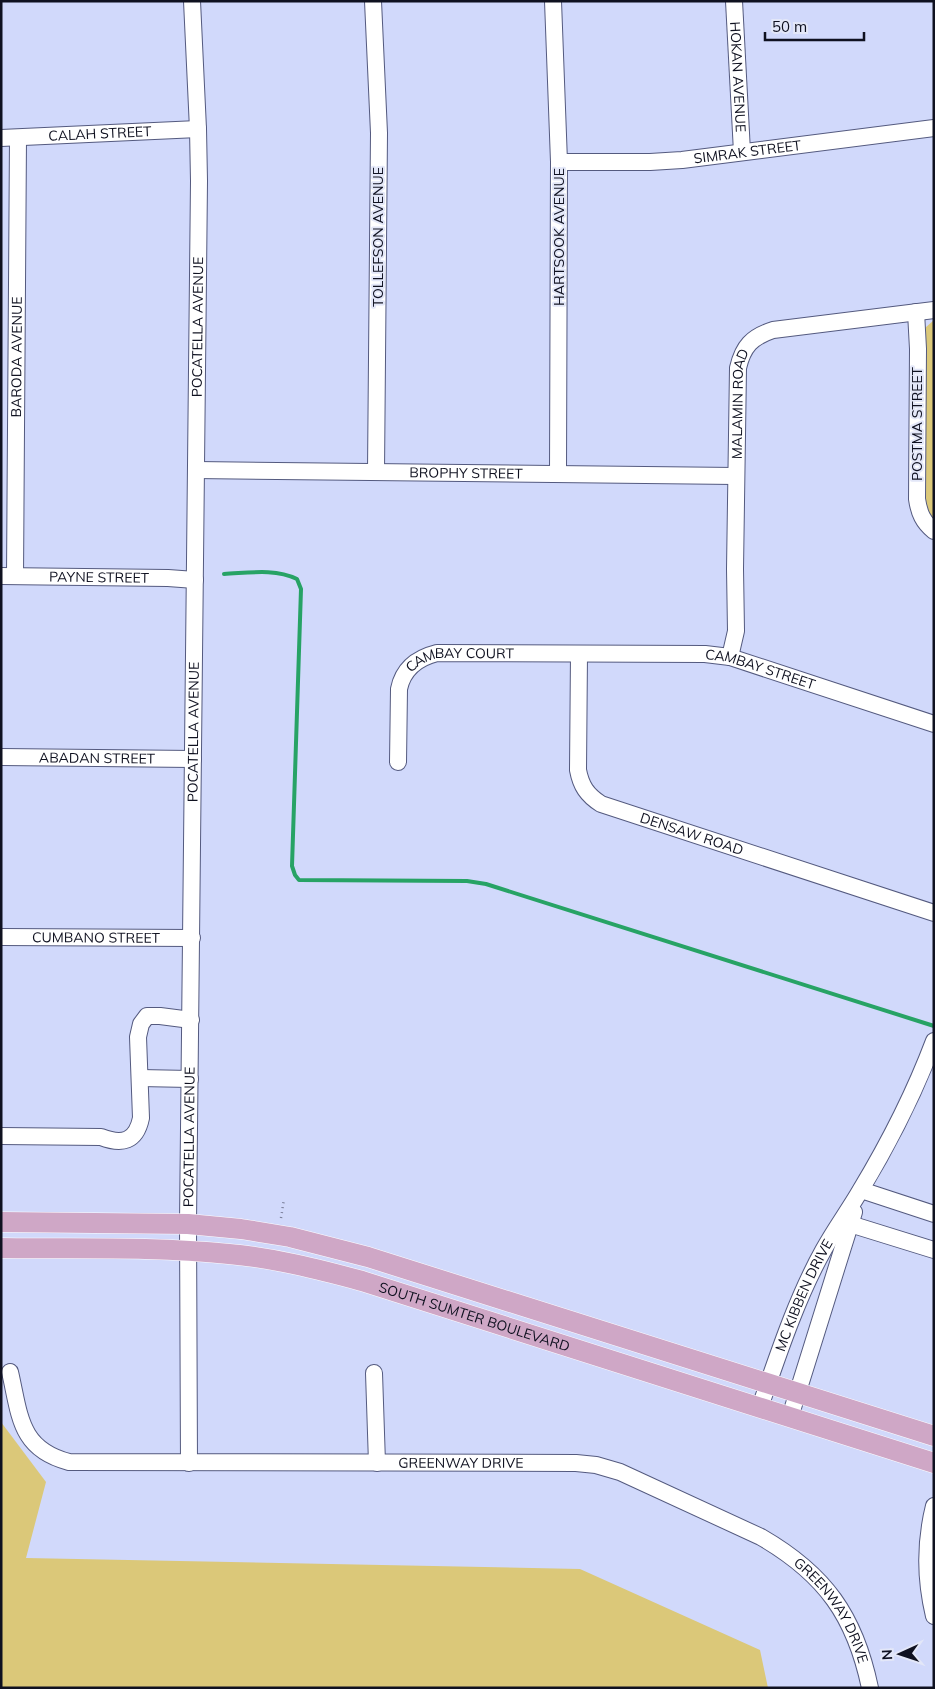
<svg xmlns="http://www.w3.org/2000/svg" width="935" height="1689" font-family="Mulish,sans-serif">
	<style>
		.green { fill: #dbc879 }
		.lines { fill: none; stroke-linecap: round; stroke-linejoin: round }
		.stream { stroke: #27a365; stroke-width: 4 }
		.minor-casing { stroke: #545a7f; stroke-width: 18 }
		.major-casing { stroke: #fff; stroke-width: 21 }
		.path { stroke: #777c96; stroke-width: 2.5; stroke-dasharray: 1 4; stroke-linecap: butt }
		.minor { stroke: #fff; stroke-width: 16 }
		.major { stroke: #cfa7c6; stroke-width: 20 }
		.labels { text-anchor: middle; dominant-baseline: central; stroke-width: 4; stroke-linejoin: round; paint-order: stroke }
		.street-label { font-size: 14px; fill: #0f1120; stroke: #e3e7f8 }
	</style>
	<rect width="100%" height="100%" fill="#d1d9fb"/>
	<path class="green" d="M 934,320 L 934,522 L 922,505 L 924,337 L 925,328 Z
		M 1,1422 L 46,1482 L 26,1558 L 580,1569 L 760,1650 L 768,1688 L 1,1688 Z"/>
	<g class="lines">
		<path class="stream" d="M 224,574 C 248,573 274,568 297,579 L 301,589 L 292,866 L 295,875 L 299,880 L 467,881 L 486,884 L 934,1026"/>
		<g class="minor-casing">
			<g id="minor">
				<path d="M 373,1 L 379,133 L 376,472"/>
				<path d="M 553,1 L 559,162 L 558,473"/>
				<path id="s1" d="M 734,1 L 742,152"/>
				<path id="s2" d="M 1,138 L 198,129"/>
				<path id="s3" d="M 559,162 L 650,162 L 682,160 L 934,128"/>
				<path d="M 916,312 L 918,349 L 917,499 C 919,513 923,522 934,531"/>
				<path id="s4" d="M 196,470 L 736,476"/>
				<path id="s5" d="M 1,576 L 168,578 L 195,580"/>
				<path id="s6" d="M 15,576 L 18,138"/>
				<path id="s7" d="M 579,654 L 578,770 C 581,786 587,795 601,804 L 934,913"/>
				<path id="s8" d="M 730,657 L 736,631 L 735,569 L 738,368 C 743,346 752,337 773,330 L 934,310"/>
				<path id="s9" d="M 1,757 L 193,759"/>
				<path id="s10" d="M 398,762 L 399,689 C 403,669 417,658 437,653 L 705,654 L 730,657 L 934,724"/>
				<path id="s11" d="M 1,937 L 192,938"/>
				<path d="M 140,1078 L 190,1079"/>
				<path d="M 1,1136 L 101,1137 C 122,1145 136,1142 141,1118 L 138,1037 L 141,1024 L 147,1016 L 160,1016 L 191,1020"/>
				<path d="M 861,1190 L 934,1214"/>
				<path d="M 850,1224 L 934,1250"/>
				<path id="s12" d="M 10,1372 C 20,1415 19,1449 69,1462 L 576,1463 L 596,1465 L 620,1472 L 761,1537 C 825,1574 855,1616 870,1688"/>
				<path d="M 374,1373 L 377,1463"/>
				<path id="s13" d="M 760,1407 C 778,1355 797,1297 824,1249 C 835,1229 849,1210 860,1191 C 889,1143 914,1094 934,1041"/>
				<path d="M 790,1417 L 854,1212"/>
				<path id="s14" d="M 189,1463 L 188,1224 L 199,181 L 198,129 L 192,1"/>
				<path d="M 934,1506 C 925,1542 925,1579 934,1616"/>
			</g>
		</g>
		<g class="major-casing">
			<g id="major">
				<path d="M 1,1222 L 188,1224 L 241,1229 L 290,1237 L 368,1257 L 934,1436"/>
				<path id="s15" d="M 1,1248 C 77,1249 153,1246 229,1254 C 274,1258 318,1269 362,1281 L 934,1463"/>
			</g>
		</g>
		<path class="path" d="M 281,1218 L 284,1199"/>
		<use href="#minor" class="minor"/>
		<use href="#major" class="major"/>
	</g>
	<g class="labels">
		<g class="street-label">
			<text stroke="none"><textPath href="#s1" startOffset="76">HOKAN AVENUE</textPath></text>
			<text stroke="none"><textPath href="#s2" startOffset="99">CALAH STREET</textPath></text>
			<text stroke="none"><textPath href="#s3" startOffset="189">SIMRAK STREET</textPath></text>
			<text transform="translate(378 237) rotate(-90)">TOLLEFSON AVENUE</text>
			<text transform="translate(559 237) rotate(-90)">HARTSOOK AVENUE</text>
			<text stroke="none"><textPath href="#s14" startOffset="1136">POCATELLA AVENUE</textPath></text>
			<text stroke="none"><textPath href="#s6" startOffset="219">BARODA AVENUE</textPath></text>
			<text stroke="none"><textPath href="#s8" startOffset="254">MALAMIN ROAD</textPath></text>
			<text transform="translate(917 424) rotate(-90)">POSTMA STREET</text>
			<text stroke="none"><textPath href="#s4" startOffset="270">BROPHY STREET</textPath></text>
			<text stroke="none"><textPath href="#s5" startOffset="98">PAYNE STREET</textPath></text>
			<text stroke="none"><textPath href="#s10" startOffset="150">CAMBAY COURT</textPath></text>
			<text stroke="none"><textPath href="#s10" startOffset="454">CAMBAY STREET</textPath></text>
			<text stroke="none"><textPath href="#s14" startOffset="731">POCATELLA AVENUE</textPath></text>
			<text stroke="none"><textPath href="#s9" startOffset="96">ABADAN STREET</textPath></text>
			<text stroke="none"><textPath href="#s7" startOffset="254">DENSAW ROAD</textPath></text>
			<text stroke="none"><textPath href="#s11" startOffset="95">CUMBANO STREET</textPath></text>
			<text stroke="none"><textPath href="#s14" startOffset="326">POCATELLA AVENUE</textPath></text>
			<text stroke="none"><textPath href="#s13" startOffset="120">MC KIBBEN DRIVE</textPath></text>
			<text stroke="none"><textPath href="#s15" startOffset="482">SOUTH SUMTER BOULEVARD</textPath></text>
			<text stroke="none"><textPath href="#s12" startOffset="508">GREENWAY DRIVE</textPath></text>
			<text stroke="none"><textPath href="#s12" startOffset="928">GREENWAY DRIVE</textPath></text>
		</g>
	</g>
	<rect width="935" height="1689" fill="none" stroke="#0f1120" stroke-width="5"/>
	<g transform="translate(900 1654) rotate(267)" stroke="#e3e7f8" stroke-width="4" paint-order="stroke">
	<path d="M0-4L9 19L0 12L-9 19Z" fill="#0f1120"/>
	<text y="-8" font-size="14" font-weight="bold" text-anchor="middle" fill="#0f1120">N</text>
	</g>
	<path d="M765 32v8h99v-8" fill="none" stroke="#0f1120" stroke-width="2.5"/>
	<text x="772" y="32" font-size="15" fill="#0f1120" stroke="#e3e7f8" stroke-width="4" paint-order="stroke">50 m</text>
</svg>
